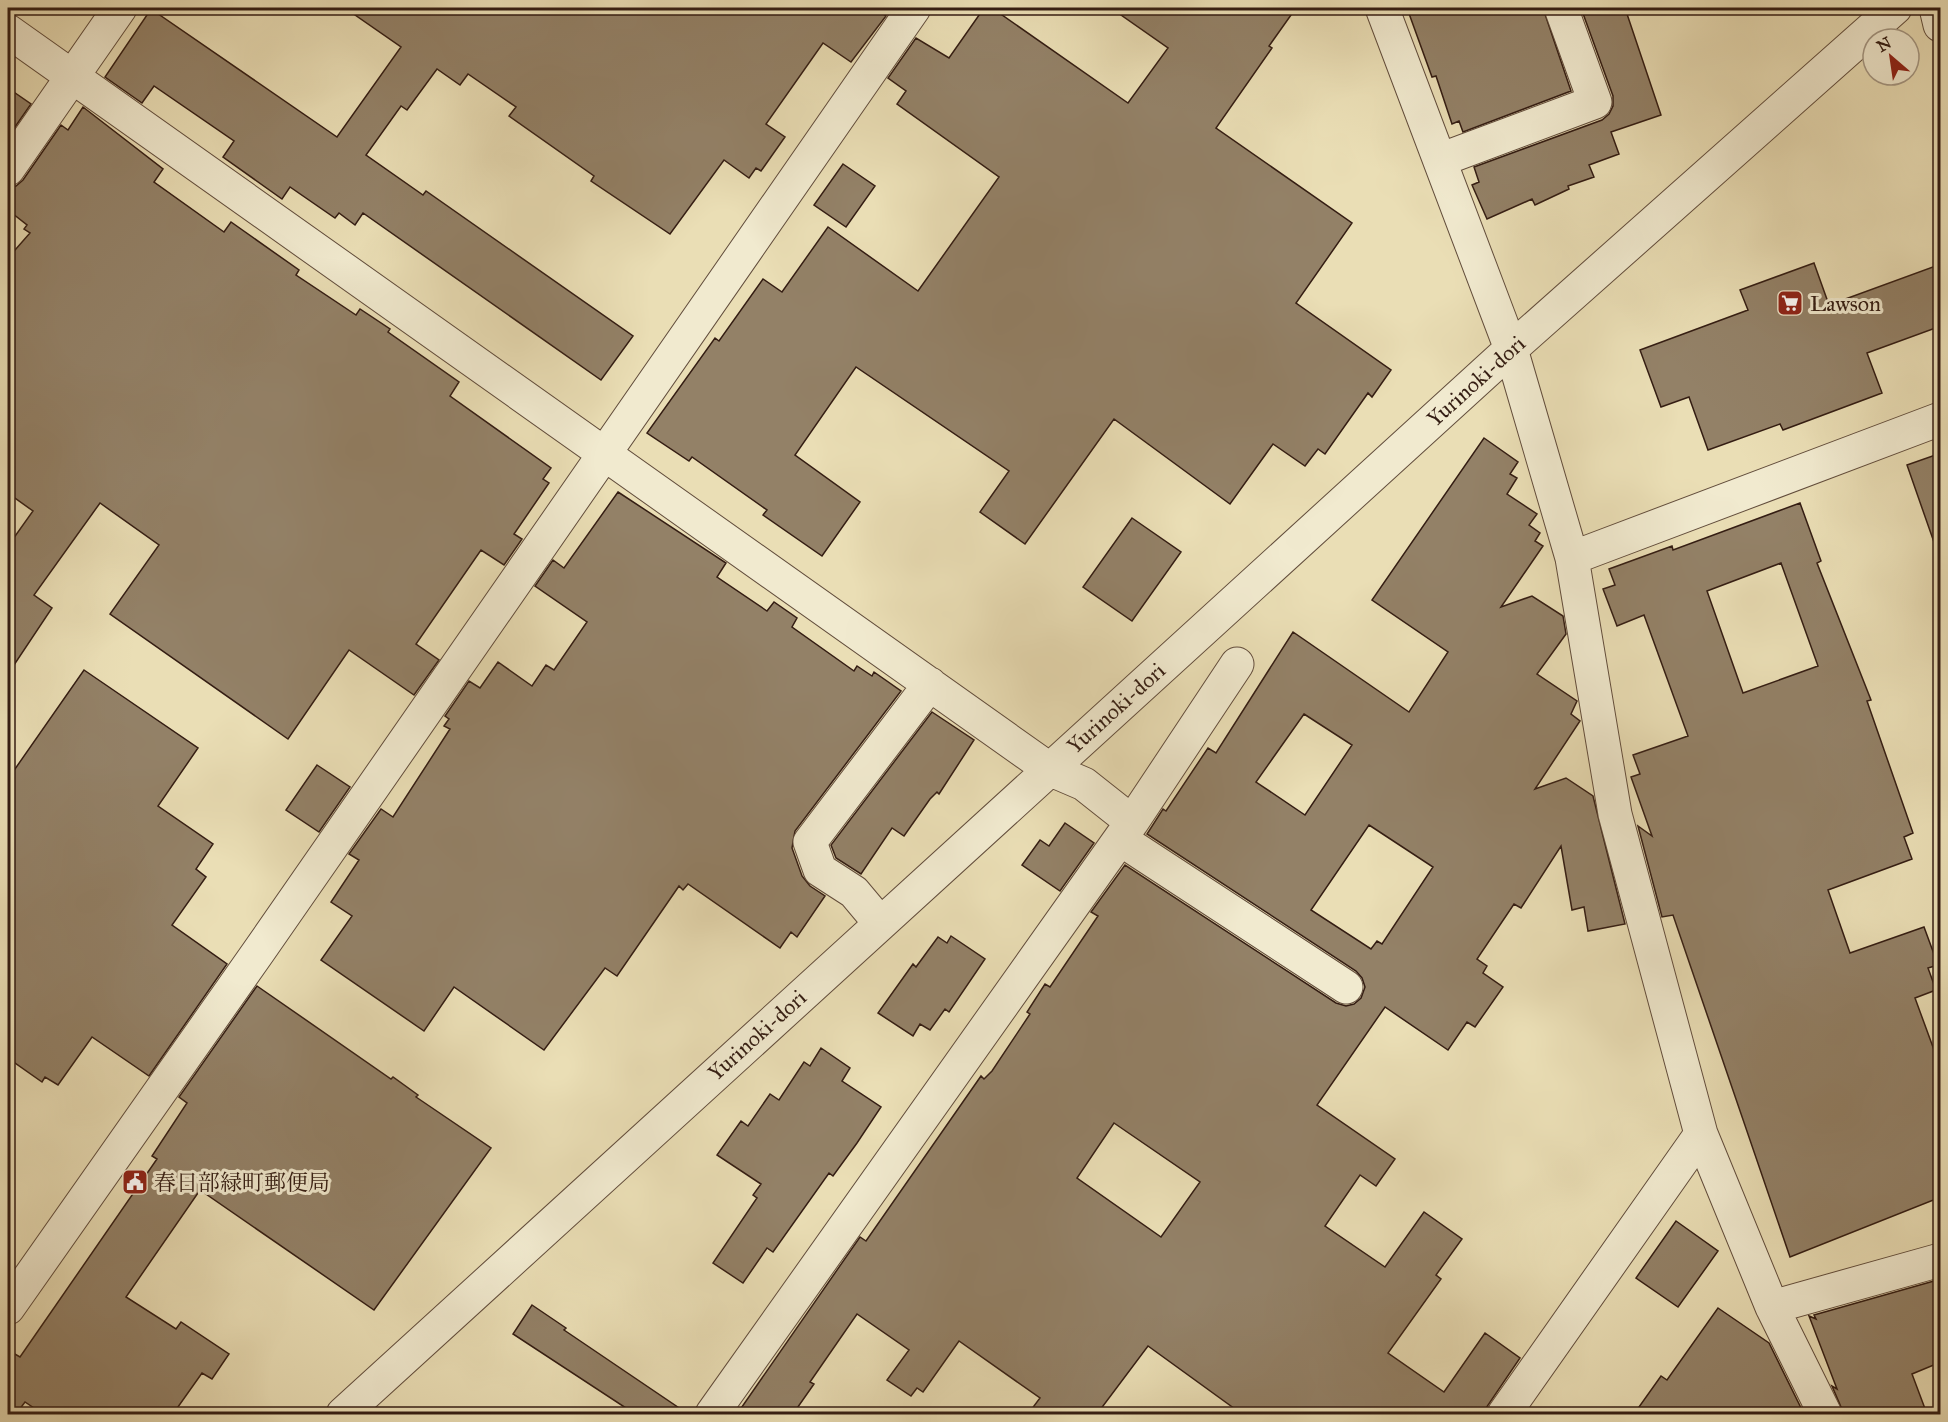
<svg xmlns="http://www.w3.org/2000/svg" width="1948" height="1422" font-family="'IM FELL Great Primer','Noto Serif JP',serif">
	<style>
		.building { fill: #938167; stroke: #341d13; stroke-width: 1.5; fill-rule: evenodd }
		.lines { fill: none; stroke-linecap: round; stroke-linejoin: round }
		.minor-casing { stroke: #624d3c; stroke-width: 35 }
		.minor { stroke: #f1eacf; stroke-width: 33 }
		.labels { text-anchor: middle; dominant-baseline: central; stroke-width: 6; stroke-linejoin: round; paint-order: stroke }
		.poi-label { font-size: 22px; fill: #341d13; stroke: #f1eacf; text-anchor: start }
		.street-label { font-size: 22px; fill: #341d13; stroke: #f1eacf }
	</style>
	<rect width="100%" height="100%" fill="#eadeb5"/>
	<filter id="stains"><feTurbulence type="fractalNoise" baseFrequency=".00333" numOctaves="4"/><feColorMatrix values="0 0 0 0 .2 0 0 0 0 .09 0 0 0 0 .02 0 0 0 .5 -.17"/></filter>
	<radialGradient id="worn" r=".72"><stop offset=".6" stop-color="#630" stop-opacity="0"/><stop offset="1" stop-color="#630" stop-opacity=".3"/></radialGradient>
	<path class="building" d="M 345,8 L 874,8 L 886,16 L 851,62 L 823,43 L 766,124 L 785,137 L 761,171 L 756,168 L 749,178 L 724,160 L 670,234 L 591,181 L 594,176 L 509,116 L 516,107 L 468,74 L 460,85 L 437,69 L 407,110 L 401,106 L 366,155 L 423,195 L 426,191 L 633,336 L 601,380 L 363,213 L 355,225 L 339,213 L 335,218 L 290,187 L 282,199 L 223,157 L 234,141 L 154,86 L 142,103 L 105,77 L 151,9 L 337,137 L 401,47 Z
		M 984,8 L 992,8 L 1128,103 L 1168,48 L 1111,8 L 1296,8 L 1269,46 L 1272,48 L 1216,128 L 1352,223 L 1296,303 L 1391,370 L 1372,397 L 1368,393 L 1325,454 L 1318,449 L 1305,466 L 1273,444 L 1230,504 L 1114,419 L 1025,544 L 980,512 L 1009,471 L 856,367 L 795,455 L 860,502 L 822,556 L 763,515 L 767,510 L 692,457 L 689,461 L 647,433 L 715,338 L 719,341 L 763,279 L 782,292 L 828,227 L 918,291 L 999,177 L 897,104 L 906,91 L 888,78 L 916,38 L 949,58 Z
		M 1407,8 L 1543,8 L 1571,91 L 1463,132 L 1459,121 L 1452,124 L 1436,76 L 1432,77 Z
		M 1581,8 L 1625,8 L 1661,115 L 1611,132 L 1619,154 L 1589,165 L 1594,177 L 1568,186 L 1569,189 L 1535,205 L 1532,199 L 1487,219 L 1472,185 L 1479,182 L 1474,167 L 1602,120 L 1609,114 L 1613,106 L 1613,96 Z
		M 8,88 L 31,104 L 8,137 Z
		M 83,107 L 163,169 L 154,182 L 224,232 L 231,222 L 299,270 L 296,275 L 356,315 L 360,309 L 390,329 L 388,332 L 459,382 L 450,396 L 551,468 L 543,479 L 549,483 L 514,534 L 522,539 L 504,565 L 481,550 L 416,644 L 439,660 L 414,695 L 349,650 L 288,739 L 110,614 L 159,545 L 100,503 L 34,595 L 52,608 L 8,674 L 8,546 L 33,511 L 8,493 L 8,258 L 30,233 L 24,229 L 27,225 L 8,210 L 8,188 L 16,186 L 23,180 L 61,125 L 68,130 Z
		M 843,164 L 875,186 L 846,227 L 814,205 Z
		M 1814,263 L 1829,305 L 1941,264 L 1941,326 L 1867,353 L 1882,393 L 1783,430 L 1780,424 L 1708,450 L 1689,397 L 1661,407 L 1640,350 L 1748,310 L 1740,290 Z
		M 1484,438 L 1518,462 L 1510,474 L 1517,478 L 1507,494 L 1537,514 L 1529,525 L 1540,533 L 1535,541 L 1543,546 L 1501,607 L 1532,596 L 1563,616 L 1566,634 L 1537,674 L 1577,701 L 1571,714 L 1580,721 L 1535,789 L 1566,778 L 1593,796 L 1625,924 L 1588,931 L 1584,907 L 1572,910 L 1561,846 L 1521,908 L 1514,904 L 1477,959 L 1487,966 L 1483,973 L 1503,987 L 1475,1027 L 1467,1022 L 1448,1050 L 1385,1007 L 1317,1105 L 1395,1159 L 1376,1186 L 1360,1175 L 1325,1226 L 1385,1267 L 1424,1212 L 1462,1239 L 1436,1275 L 1441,1279 L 1388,1353 L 1444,1392 L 1485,1333 L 1520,1358 L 1482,1414 L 1242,1414 L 1148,1346 L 1097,1414 L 1028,1414 L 1040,1398 L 959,1341 L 923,1392 L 917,1388 L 911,1396 L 887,1380 L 909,1350 L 857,1314 L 810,1382 L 814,1384 L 793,1414 L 737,1414 L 860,1237 L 866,1241 L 981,1076 L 984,1079 L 992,1071 L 1030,1014 L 1027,1012 L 1045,984 L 1050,987 L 1098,916 L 1091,912 L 1125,865 L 1336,1003 L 1346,1006 L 1354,1004 L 1361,998 L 1365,987 L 1362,978 L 1356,971 L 1147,834 L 1163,809 L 1166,811 L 1208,748 L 1216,753 L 1293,632 L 1409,712 L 1448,652 L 1372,600 ZM 1304,714 L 1352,745 L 1305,815 L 1256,782 ZM 1369,825 L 1433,867 L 1382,944 L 1377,941 L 1371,949 L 1311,910 ZM 1114,1123 L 1200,1182 L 1161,1237 L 1077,1178 Z
		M 1941,453 L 1941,547 L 1936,548 L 1907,465 Z
		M 618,492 L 726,563 L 717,577 L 767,611 L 774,602 L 797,618 L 792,627 L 854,671 L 857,666 L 872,676 L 874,672 L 901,691 L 795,831 L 792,848 L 802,876 L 810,886 L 825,896 L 797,937 L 791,932 L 780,948 L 688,884 L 683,890 L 679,886 L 617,976 L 605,968 L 544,1050 L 454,987 L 424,1031 L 321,960 L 352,916 L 331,902 L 359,860 L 349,854 L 381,809 L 393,817 L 450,729 L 444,726 L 449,719 L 445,716 L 469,681 L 480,688 L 498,662 L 532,686 L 546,665 L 554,670 L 587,622 L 535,586 L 553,560 L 564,568 Z
		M 1800,503 L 1821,561 L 1817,563 L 1871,700 L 1867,701 L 1913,833 L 1904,837 L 1912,859 L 1828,890 L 1850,953 L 1924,927 L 1938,965 L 1928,968 L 1936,990 L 1915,998 L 1941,1069 L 1941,1197 L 1790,1257 L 1673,915 L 1662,917 L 1638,826 L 1652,836 L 1631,777 L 1640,774 L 1633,755 L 1688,736 L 1644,615 L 1617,626 L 1603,589 L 1615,585 L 1609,569 L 1672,546 L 1673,550 ZM 1781,563 L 1818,666 L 1743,693 L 1707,591 Z
		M 1132,518 L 1181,552 L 1132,621 L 1083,587 Z
		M 84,670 L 198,748 L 158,806 L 213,844 L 196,869 L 206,877 L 172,925 L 227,964 L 149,1076 L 92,1037 L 58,1085 L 45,1077 L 42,1082 L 8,1058 L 8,779 Z
		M 932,712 L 974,740 L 939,794 L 937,792 L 930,799 L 904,836 L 892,828 L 861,874 L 836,858 L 831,845 Z
		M 317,765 L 350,787 L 319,832 L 286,810 Z
		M 1065,823 L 1094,843 L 1060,891 L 1022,865 L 1040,840 L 1049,846 Z
		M 951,936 L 985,959 L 949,1012 L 945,1009 L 930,1030 L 920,1024 L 913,1036 L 878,1013 L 913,964 L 916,967 L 938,937 L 947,943 Z
		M 257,986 L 391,1079 L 393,1077 L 418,1095 L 416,1097 L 491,1148 L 374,1310 L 200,1190 L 126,1297 L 176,1329 L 181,1322 L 229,1354 L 212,1379 L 202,1373 L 173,1414 L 43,1414 L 25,1402 L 16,1414 L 8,1414 L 8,1350 L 20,1357 L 157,1159 L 152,1156 L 187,1103 L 179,1097 Z
		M 821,1048 L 850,1068 L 842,1081 L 881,1107 L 857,1143 L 833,1176 L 829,1173 L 773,1252 L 767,1248 L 743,1283 L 713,1263 L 757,1198 L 753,1195 L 761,1184 L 717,1155 L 741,1121 L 748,1126 L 770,1094 L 779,1100 L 804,1062 L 810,1066 Z
		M 1676,1221 L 1718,1251 L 1678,1307 L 1636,1278 Z
		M 1941,1279 L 1941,1362 L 1912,1374 L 1927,1414 L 1844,1414 L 1832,1386 L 1837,1389 L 1809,1316 L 1816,1319 L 1814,1315 Z
		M 532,1305 L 566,1328 L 564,1330 L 688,1414 L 635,1414 L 513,1334 Z
		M 1718,1308 L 1769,1343 L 1804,1414 L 1634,1414 L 1661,1376 L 1667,1380 Z"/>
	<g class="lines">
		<g class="minor-casing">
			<path id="minor" d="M 1382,8 L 1511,349 L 1572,558 L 1615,814 L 1701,1134 L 1772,1307 L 1825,1414
				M 1936,8 L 1940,25
				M 8,31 L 1049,769 L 1084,784 L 1132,822
				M 1440,160 L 1595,102 L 1561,8
				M 8,169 L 120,8
				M 1572,558 L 1940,419
				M 1120,839 L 1346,987
				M 880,923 L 854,892 L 820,870 L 810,842 L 930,684
				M 1772,1307 L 1940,1260
				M 8,1308 L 259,951 L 914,8
				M 343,1414 L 1511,349 L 1895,8
				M 712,1414 L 1132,822 L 1237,664
				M 1504,1414 L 1701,1134"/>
		</g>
		<use href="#minor" class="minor"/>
	</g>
	<defs>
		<g id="supermarket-square" transform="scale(1.35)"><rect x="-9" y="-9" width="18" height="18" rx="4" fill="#8f2418" stroke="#f1eacf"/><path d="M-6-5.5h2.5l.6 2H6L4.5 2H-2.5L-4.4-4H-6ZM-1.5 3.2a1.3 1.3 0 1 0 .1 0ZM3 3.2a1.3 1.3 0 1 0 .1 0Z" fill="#fff"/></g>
		<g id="civic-square" transform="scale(1.35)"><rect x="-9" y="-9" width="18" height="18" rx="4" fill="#8f2418" stroke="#f1eacf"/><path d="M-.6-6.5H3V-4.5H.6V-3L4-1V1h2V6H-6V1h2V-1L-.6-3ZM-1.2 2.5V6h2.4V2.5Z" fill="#fff"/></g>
	</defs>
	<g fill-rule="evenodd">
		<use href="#supermarket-square" x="1790" y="303"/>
		<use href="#civic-square" x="135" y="1182"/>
	</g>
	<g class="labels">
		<g class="poi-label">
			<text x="1810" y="303">Lawson</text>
			<text x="154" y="1182">春日部緑町郵便局</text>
		</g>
		<g class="street-label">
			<text transform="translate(1476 381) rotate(-42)">Yurinoki-dori</text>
			<text transform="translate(1116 708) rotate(-42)">Yurinoki-dori</text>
			<text transform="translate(757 1035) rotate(-42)">Yurinoki-dori</text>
		</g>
	</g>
	<rect width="1948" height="1422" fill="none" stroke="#eadeb5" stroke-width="30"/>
	<rect x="9" y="9" width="1930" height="1404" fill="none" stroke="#341d13" stroke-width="3"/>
	<rect x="15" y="15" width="1918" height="1392" fill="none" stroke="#341d13" stroke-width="1.5"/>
	<g transform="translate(1891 57) rotate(331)"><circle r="28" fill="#f1eacf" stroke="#a59884" stroke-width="1.5"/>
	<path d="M0-4.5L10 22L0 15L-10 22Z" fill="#8f2418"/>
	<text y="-9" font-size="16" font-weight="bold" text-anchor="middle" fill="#341d13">N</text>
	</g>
	<rect width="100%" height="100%" filter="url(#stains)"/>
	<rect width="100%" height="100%" fill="url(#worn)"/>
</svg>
